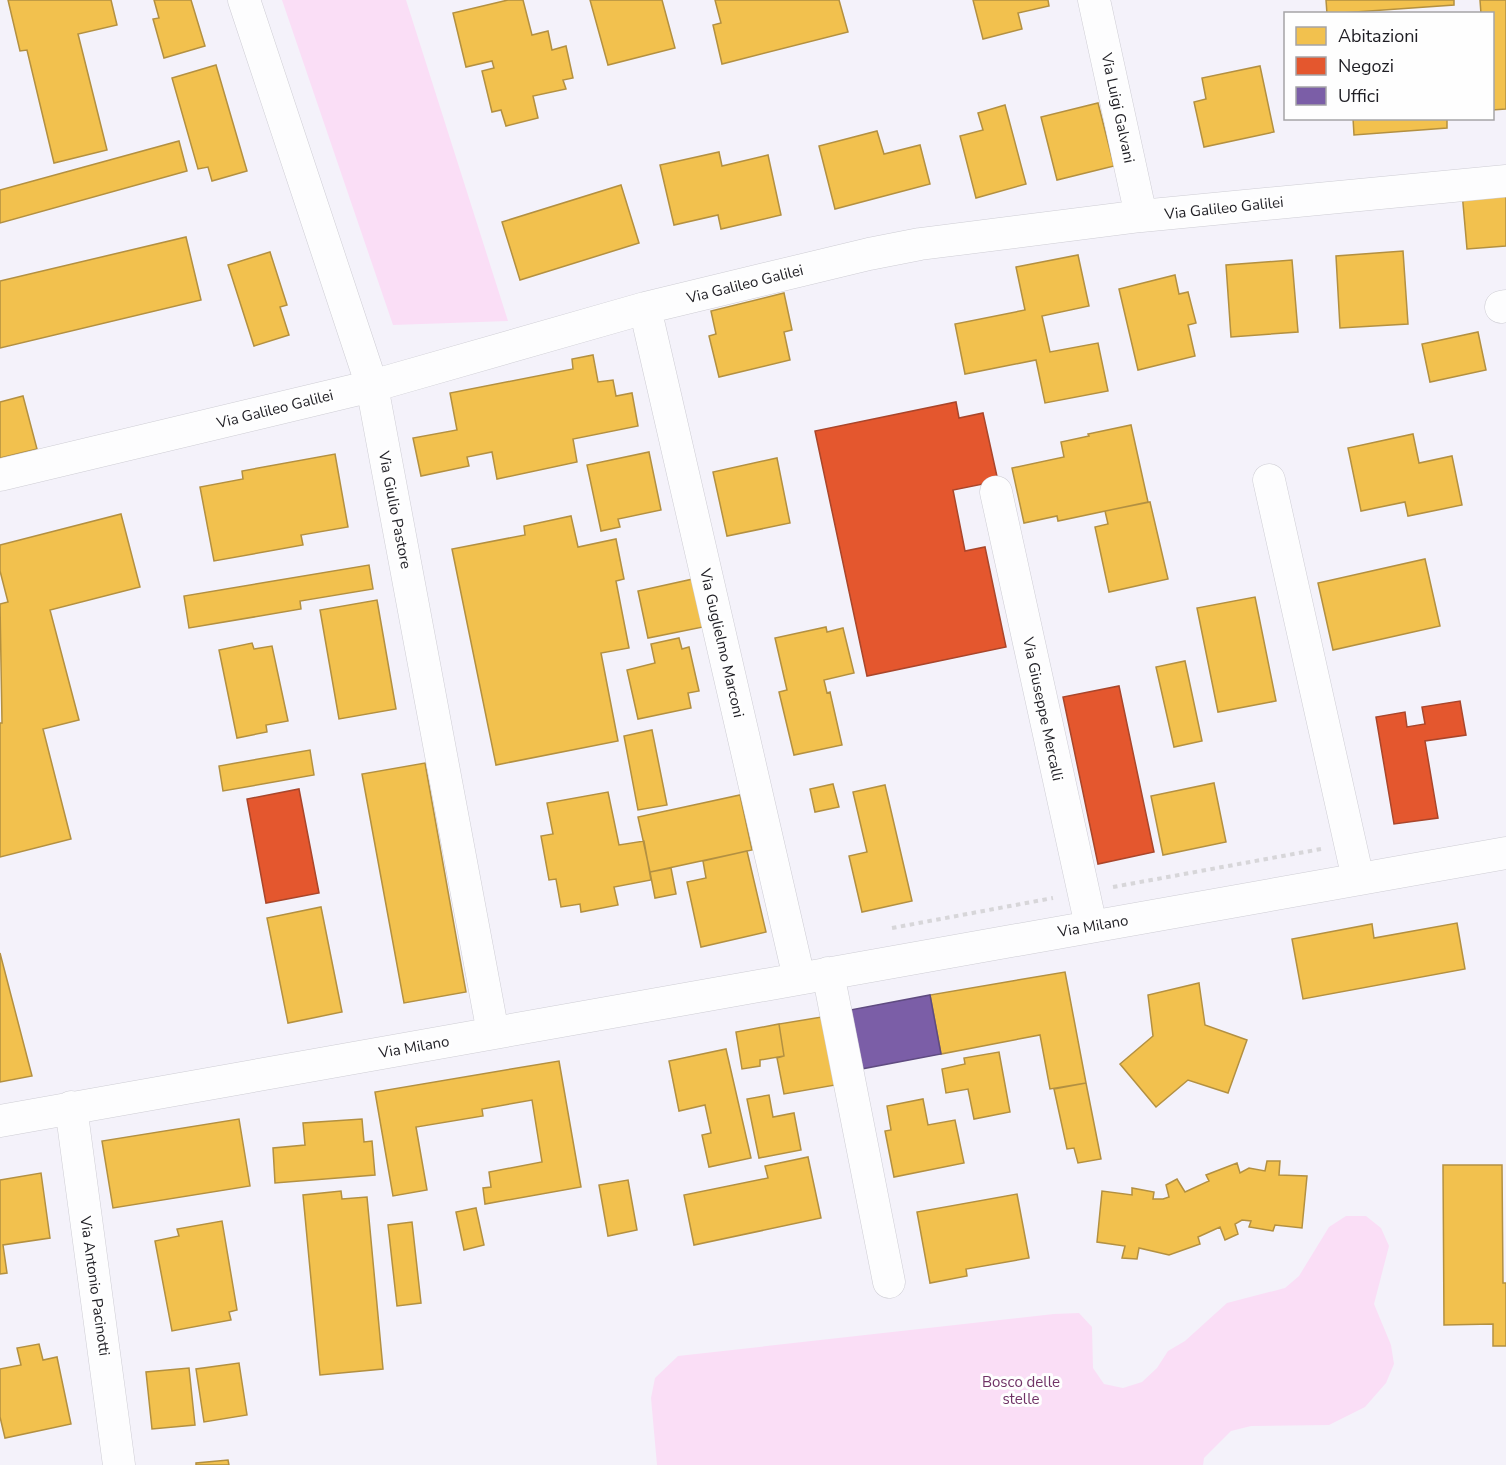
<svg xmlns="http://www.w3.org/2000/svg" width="1506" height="1465" font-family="'Nunito Sans',sans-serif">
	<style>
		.green { fill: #fadef6 }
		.homes { fill: #f2c14e; stroke: #b39041; stroke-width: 1.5 }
		.shops { fill: #e4572e; stroke: #a9462b; stroke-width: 1.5 }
		.offices { fill: #7b5ea7; stroke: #5f4b80; stroke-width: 1.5 }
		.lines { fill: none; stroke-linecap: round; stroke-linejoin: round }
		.minor-casing { stroke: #cecdd4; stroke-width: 33 }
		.path { stroke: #d7d6d9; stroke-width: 4; stroke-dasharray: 4.5 4.5; stroke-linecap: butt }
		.minor { stroke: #fdfdfe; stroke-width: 32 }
		.labels { text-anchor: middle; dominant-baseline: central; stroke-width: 6; stroke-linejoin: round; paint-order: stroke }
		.street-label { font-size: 15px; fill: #1f1e24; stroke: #fefefe }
		.park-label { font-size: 15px; fill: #6f3265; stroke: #fefefe }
	</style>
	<rect width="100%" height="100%" fill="#f4f2fa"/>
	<path class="green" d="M 282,0 L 406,0 L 508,321 L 393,325 Z
		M 1346,1216 L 1366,1216 L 1381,1228 L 1389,1246 L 1374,1304 L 1391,1345 L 1394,1364 L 1386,1383 L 1365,1407 L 1329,1425 L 1251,1426 L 1231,1431 L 1204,1458 L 1203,1465 L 657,1465 L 651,1398 L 655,1378 L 678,1356 L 1054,1314 L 1079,1313 L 1092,1327 L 1093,1368 L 1104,1384 L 1123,1388 L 1142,1382 L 1157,1368 L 1168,1351 L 1185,1341 L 1227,1303 L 1285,1288 L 1299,1276 L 1329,1227 Z"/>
	<path class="homes" d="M 8,0 L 111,0 L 117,25 L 78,34 L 107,150 L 54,163 L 27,50 L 20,51 Z
		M 154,0 L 191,0 L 205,46 L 164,58 L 153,19 L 159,18 Z
		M 508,0 L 523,0 L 532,35 L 548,31 L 552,50 L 566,46 L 573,78 L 563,80 L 566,89 L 533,96 L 538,118 L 506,126 L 501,110 L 492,112 L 482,71 L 494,68 L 492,61 L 466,67 L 453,13 Z
		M 590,0 L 662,0 L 675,48 L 608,65 Z
		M 715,0 L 839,0 L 848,32 L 722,64 L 713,25 L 721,23 Z
		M 973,0 L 1048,0 L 1049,6 L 1018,13 L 1022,29 L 983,39 Z
		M 1326,0 L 1454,0 L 1454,5 L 1327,14 Z
		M 1480,0 L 1506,0 L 1506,109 L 1492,110 L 1492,14 L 1481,14 Z
		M 216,65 L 247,171 L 212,181 L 208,167 L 198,169 L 172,78 Z
		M 1260,66 L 1274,132 L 1204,147 L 1194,102 L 1206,99 L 1202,78 Z
		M 1098,103 L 1114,166 L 1057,180 L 1041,117 Z
		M 1005,105 L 1026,184 L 976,198 L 960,136 L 983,130 L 978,113 Z
		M 1353,118 L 1447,118 L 1447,128 L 1354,135 Z
		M 877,131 L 884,154 L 920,145 L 930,184 L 835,209 L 819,146 Z
		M 179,141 L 187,171 L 0,223 L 0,190 Z
		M 719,152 L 722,166 L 768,155 L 781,215 L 721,229 L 718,215 L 674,225 L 660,165 Z
		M 621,185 L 639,243 L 520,280 L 502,222 Z
		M 1506,189 L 1506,246 L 1467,249 L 1462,192 Z
		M 186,237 L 201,300 L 0,348 L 0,281 Z
		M 1403,251 L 1408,324 L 1340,328 L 1336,256 Z
		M 270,252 L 287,305 L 280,307 L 289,335 L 254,346 L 228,265 Z
		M 1078,255 L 1089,306 L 1042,316 L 1050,352 L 1098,343 L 1108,391 L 1045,403 L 1036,360 L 965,374 L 955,324 L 1025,310 L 1016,267 Z
		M 1292,260 L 1298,332 L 1231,337 L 1226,265 Z
		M 1175,275 L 1179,294 L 1188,292 L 1196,323 L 1188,325 L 1195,356 L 1138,370 L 1119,289 Z
		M 784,293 L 792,330 L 784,332 L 790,360 L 719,377 L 709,336 L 716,334 L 711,311 Z
		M 1478,332 L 1486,370 L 1430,382 L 1422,344 Z
		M 593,355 L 598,382 L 613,380 L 616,396 L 632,393 L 638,426 L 573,439 L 577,462 L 497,479 L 492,452 L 467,457 L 469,466 L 421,476 L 413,438 L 457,430 L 450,393 L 573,369 L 572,359 Z
		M 23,396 L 37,449 L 0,458 L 0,402 Z
		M 1131,425 L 1148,502 L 1058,521 L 1057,516 L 1024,523 L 1012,468 L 1064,457 L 1061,442 L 1089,436 L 1088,434 Z
		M 1413,434 L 1419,463 L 1452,456 L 1462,505 L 1408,516 L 1405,502 L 1361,511 L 1348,448 Z
		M 649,452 L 661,510 L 618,519 L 620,527 L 601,531 L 587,465 Z
		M 335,454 L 348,527 L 301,535 L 303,545 L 214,561 L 200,487 L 243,479 L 242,471 Z
		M 777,458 L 790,523 L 727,536 L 713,472 Z
		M 1150,502 L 1168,579 L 1109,592 L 1095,527 L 1108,524 L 1105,511 Z
		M 121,514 L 140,587 L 50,610 L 79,720 L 43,729 L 71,839 L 0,857 L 0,723 L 2,723 L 0,604 L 8,602 L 0,571 L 0,545 Z
		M 571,516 L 578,547 L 616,539 L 624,579 L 616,581 L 629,648 L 601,653 L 618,741 L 496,765 L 452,549 L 525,535 L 524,526 Z
		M 1425,559 L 1440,626 L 1333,650 L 1318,583 Z
		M 369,565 L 373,589 L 300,601 L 301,609 L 189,628 L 184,596 Z
		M 693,579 L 703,627 L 648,638 L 638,591 Z
		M 1255,597 L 1276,701 L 1218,712 L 1197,608 Z
		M 377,600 L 396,709 L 339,719 L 320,610 Z
		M 826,627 L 827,632 L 843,628 L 854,673 L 824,680 L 827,693 L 830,692 L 842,745 L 794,755 L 779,692 L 787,690 L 775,638 Z
		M 679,638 L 682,649 L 689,647 L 699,691 L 688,693 L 691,708 L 638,719 L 627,670 L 655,663 L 651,644 Z
		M 252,643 L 254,649 L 272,646 L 288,721 L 266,725 L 267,732 L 237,738 L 219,650 Z
		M 1185,661 L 1202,741 L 1174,747 L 1156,667 Z
		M 652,730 L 667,805 L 638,810 L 624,736 Z
		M 310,750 L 314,775 L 223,791 L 219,766 Z
		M 425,763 L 466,992 L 404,1003 L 362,774 Z
		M 1214,783 L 1226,842 L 1163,855 L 1151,796 Z
		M 833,784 L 839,807 L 815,812 L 810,789 Z
		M 885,785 L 912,901 L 862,912 L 849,856 L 867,852 L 853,792 Z
		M 608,792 L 619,845 L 644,841 L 651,880 L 614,887 L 618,905 L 581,912 L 580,904 L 561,907 L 556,879 L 549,880 L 541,836 L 553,834 L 547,803 Z
		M 740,795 L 752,850 L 650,872 L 638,817 Z
		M 747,851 L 766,932 L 701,947 L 687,882 L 706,878 L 703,861 Z
		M 671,868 L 676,894 L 655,898 L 650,872 Z
		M 321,907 L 342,1012 L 288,1023 L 267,918 Z
		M 1457,923 L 1465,969 L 1303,999 L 1292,939 L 1372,924 L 1374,938 Z
		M 0,953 L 32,1076 L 0,1082 Z
		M 1065,972 L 1086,1083 L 1050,1089 L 1040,1035 L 941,1054 L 930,995 Z
		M 1199,983 L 1205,1025 L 1247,1040 L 1228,1093 L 1188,1080 L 1156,1107 L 1120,1064 L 1153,1036 L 1148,995 Z
		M 828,1016 L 841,1084 L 784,1094 L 777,1058 L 784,1056 L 779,1024 Z
		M 779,1024 L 784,1056 L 760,1060 L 760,1066 L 742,1069 L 736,1032 Z
		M 726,1049 L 751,1158 L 709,1167 L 702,1135 L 711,1133 L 705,1105 L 679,1111 L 669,1061 Z
		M 999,1052 L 1010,1112 L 974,1119 L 968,1089 L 946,1093 L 942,1069 L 965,1064 L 964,1058 Z
		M 559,1061 L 581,1187 L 485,1204 L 483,1188 L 491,1187 L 489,1172 L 542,1162 L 532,1100 L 482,1109 L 483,1116 L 416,1127 L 427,1190 L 393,1196 L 375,1092 Z
		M 1086,1083 L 1101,1159 L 1078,1163 L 1074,1148 L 1067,1149 L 1054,1089 Z
		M 769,1095 L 773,1117 L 794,1113 L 801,1150 L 759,1158 L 747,1099 Z
		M 923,1099 L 928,1125 L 955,1120 L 964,1163 L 894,1177 L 885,1131 L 891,1130 L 887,1106 Z
		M 239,1119 L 250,1186 L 113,1208 L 102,1141 Z
		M 362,1119 L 364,1142 L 372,1141 L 375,1175 L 275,1183 L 273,1148 L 305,1145 L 303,1123 Z
		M 808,1157 L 821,1218 L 694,1245 L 684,1195 L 768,1178 L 765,1166 Z
		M 1267,1161 L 1280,1161 L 1279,1175 L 1307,1176 L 1302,1228 L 1275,1225 L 1273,1231 L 1249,1227 L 1251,1221 L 1242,1220 L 1235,1224 L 1238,1234 L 1225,1240 L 1220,1227 L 1198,1237 L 1200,1244 L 1169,1255 L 1139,1248 L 1137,1259 L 1122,1258 L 1125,1246 L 1097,1242 L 1102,1191 L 1132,1195 L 1132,1188 L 1154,1192 L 1153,1199 L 1163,1199 L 1169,1197 L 1166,1185 L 1177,1179 L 1185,1192 L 1209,1181 L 1206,1175 L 1237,1163 L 1240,1173 L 1249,1168 L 1265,1171 Z
		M 1443,1165 L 1502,1165 L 1503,1283 L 1506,1283 L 1506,1346 L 1493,1346 L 1493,1324 L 1444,1325 Z
		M 41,1173 L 50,1238 L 3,1245 L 7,1273 L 0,1274 L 0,1180 Z
		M 628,1180 L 637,1230 L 608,1236 L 599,1185 Z
		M 341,1191 L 342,1199 L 367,1197 L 383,1369 L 320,1375 L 303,1195 Z
		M 1017,1194 L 1029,1258 L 966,1269 L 967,1276 L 930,1283 L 917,1212 Z
		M 476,1208 L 484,1245 L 464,1250 L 456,1212 Z
		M 222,1221 L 237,1310 L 229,1312 L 231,1320 L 172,1331 L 155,1241 L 179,1236 L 177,1229 Z
		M 412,1222 L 421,1303 L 397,1306 L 388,1225 Z
		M 39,1344 L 43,1360 L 57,1357 L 71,1424 L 5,1438 L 0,1417 L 0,1369 L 21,1365 L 17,1348 Z
		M 239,1363 L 247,1415 L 204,1422 L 196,1369 Z
		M 189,1368 L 195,1425 L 152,1429 L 146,1372 Z
		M 228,1460 L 229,1465 L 196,1465 L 196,1463 Z"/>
	<path class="shops" d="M 956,402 L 959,418 L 983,413 L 998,481 L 953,490 L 965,551 L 985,547 L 1006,647 L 867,676 L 815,431 Z
		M 1119,686 L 1154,852 L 1098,864 L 1063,697 Z
		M 1460,701 L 1466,735 L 1425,741 L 1438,818 L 1394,824 L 1376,717 L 1405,712 L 1407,727 L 1425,724 L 1422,707 Z
		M 299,789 L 319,893 L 266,903 L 247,799 Z"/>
	<path class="offices" d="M 930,995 L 941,1054 L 856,1070 L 845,1011 Z"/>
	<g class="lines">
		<g class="minor-casing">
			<path id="minor" d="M 244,0 L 372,386 L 493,1033
				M 1094,0 L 1141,216
				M 1501,307 L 1506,306
				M 645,308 L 799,978
				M 0,475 L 372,386 L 645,308 L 869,254 L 920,244 L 1141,216 L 1506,181
				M 1269,480 L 1358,879
				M 996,492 L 1091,926
				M 828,973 L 889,1282
				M 71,1107 L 119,1465
				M 0,1121 L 1506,853"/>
		</g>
		<path class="path" d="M 1113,887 L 1321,849
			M 892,928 L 1053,898"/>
		<use href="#minor" class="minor"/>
	</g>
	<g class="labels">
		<g class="street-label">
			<text transform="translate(1118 108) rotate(78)">Via Luigi Galvani</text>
			<text transform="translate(1224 208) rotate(-6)">Via Galileo Galilei</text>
			<text transform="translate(745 284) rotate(-14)">Via Galileo Galilei</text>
			<text transform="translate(275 409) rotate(-14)">Via Galileo Galilei</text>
			<text transform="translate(395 510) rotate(79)">Via Giulio Pastore</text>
			<text transform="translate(722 643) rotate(77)">Via Guglielmo Marconi</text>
			<text transform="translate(1043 709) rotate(78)">Via Giuseppe Mercalli</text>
			<text transform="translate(1093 926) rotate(-10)">Via Milano</text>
			<text transform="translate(414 1047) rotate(-10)">Via Milano</text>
			<text transform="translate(95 1286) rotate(82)">Via Antonio Pacinotti</text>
		</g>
		<g class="park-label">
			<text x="1021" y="1382">Bosco delle<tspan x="1021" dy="17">stelle</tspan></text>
		</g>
	</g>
	<rect x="1284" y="12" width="210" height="108" fill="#fefefe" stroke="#a5a4a7" stroke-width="1.5"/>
	<rect x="1296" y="27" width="30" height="18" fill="#f2c14e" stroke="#a5a4a7" stroke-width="1.5"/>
	<text x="1338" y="42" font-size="18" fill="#1f1e24">Abitazioni</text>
	<rect x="1296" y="57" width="30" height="18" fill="#e4572e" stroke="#a5a4a7" stroke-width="1.5"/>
	<text x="1338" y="72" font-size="18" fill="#1f1e24">Negozi</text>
	<rect x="1296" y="87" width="30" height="18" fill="#7b5ea7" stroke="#a5a4a7" stroke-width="1.5"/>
	<text x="1338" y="102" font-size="18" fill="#1f1e24">Uffici</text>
</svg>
